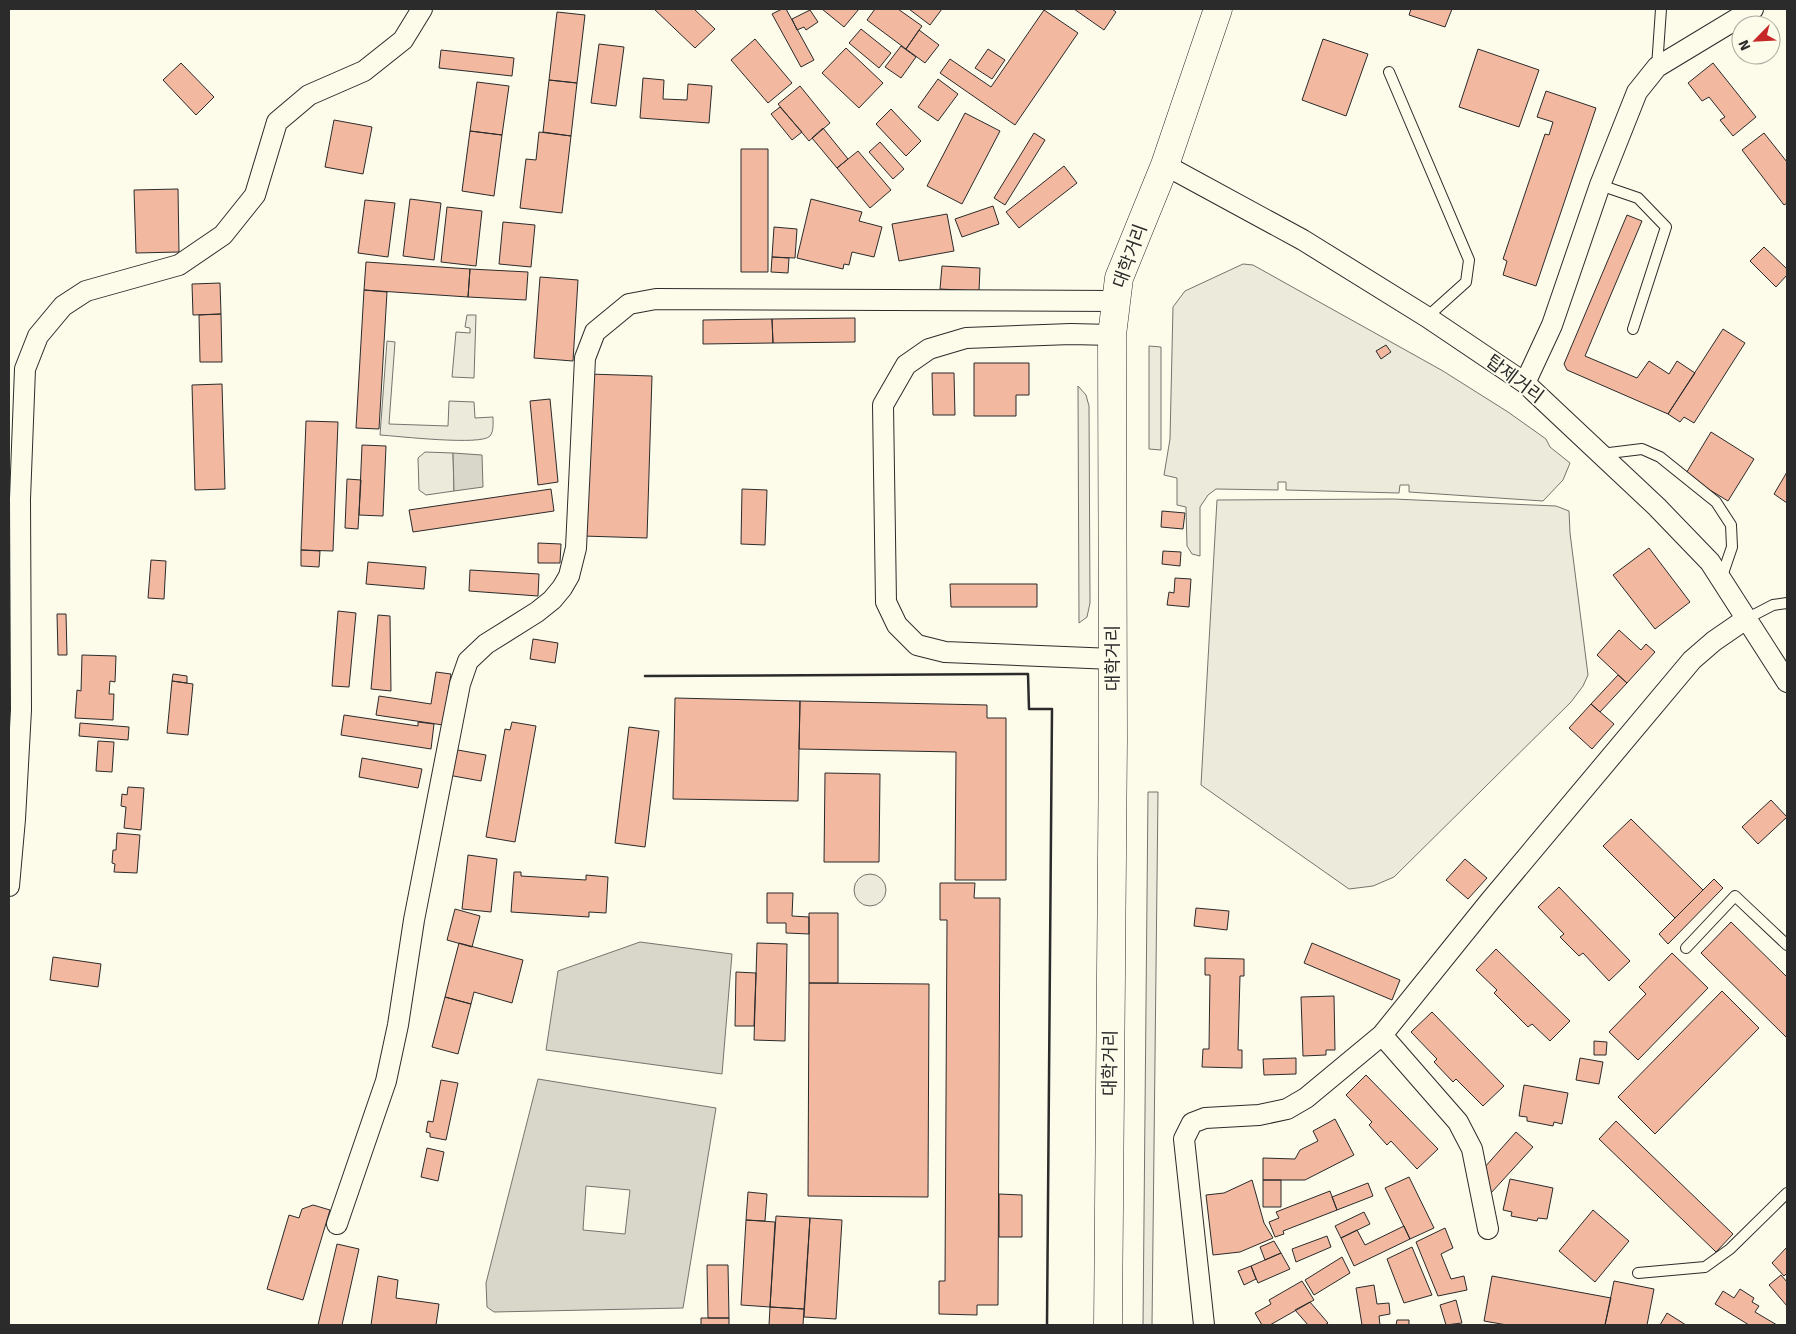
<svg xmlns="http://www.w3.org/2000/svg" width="1796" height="1334" font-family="Signika,'Noto Sans KR',sans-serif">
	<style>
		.green { fill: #ecebdb; stroke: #74746e }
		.water { fill: #d8d7c9; stroke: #74746e; fill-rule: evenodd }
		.building { fill: #f2b8a0; stroke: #2b2b2b }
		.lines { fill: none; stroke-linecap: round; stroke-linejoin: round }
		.service-casing { stroke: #2b2b2b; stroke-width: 12 }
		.minor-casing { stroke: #2b2b2b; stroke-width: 22 }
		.primary-casing { stroke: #2b2b2b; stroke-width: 29 }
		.service { stroke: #fdfbea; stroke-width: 10 }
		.minor { stroke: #fdfbea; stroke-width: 20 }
		.primary { stroke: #fdfbea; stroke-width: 28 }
		.wall { stroke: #2b2b2b; stroke-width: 2.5 }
		.labels { text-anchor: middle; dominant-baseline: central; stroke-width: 4; stroke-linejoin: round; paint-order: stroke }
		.street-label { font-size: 18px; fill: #2b2b2b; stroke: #fdfbea }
	</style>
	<rect width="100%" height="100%" fill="#fdfbea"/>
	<path class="green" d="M 1243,264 L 1253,265 L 1443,371 L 1508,412 L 1546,439 L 1550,447 L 1570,463 L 1563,480 L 1543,501 L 1409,492 L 1409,485 L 1400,485 L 1399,493 L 1286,490 L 1286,482 L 1278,482 L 1278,490 L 1216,489 L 1208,495 L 1200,507 L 1200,556 L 1192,554 L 1187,546 L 1186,507 L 1177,505 L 1177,478 L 1164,475 L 1170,439 L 1173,307 L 1185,291 Z
		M 467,315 L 476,315 L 474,378 L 452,377 L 456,332 L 470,333 L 470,328 L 465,327 Z
		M 387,341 L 395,342 L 389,424 L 448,426 L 449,401 L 474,402 L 475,418 L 493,417 C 493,423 494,431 490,436 C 482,446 397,436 380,435 Z
		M 1149,346 L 1161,347 L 1161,450 L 1149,449 Z
		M 1078,386 L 1086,395 L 1089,406 L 1090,603 L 1087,617 L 1079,623 Z
		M 425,452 L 453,453 L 454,491 L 426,495 L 419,490 L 418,458 Z
		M 1393,499 L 1556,506 L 1569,511 L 1570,533 L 1588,675 L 1583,686 L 1571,702 L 1394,877 L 1373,886 L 1349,889 L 1201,785 L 1217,500 Z
		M 1148,792 L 1158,792 L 1152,1325 L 1143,1325 Z
		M854 890a16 16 0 1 1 32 0a16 16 0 1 1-32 0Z"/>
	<path class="water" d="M 453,453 L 482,455 L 483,487 L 454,491 Z
		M 640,942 L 732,954 L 722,1074 L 546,1050 L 558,971 Z
		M 538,1079 L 716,1108 L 683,1308 L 494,1312 L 487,1307 L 486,1283 ZM 586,1186 L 630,1190 L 625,1234 L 583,1230 Z"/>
	<path class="building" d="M 654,9 L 694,9 L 715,29 L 695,48 Z
		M 782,9 L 786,9 L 814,60 L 801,67 L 772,14 Z
		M 822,9 L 859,9 L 844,27 Z
		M 875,9 L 898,9 L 922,26 L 906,49 L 867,20 Z
		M 909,9 L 942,9 L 930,25 Z
		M 1074,9 L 1112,9 L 1116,12 L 1104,30 Z
		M 1411,9 L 1452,9 L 1445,27 L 1409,15 Z
		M 810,10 L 818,22 L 806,30 L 804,27 L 797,30 L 792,19 Z
		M 1044,10 L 1078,33 L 1015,125 L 940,73 L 950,59 L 991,87 Z
		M 557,12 L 585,15 L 577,83 L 549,80 Z
		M 861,29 L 891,53 L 879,68 L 849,43 Z
		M 919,30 L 939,45 L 925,63 L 906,49 Z
		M 755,39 L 792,83 L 768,103 L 731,60 Z
		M 1323,39 L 1368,54 L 1346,116 L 1302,100 Z
		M 599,44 L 624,47 L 616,106 L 591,103 Z
		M 901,46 L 916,57 L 901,78 L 885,67 Z
		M 846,48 L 883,83 L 859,108 L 822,73 Z
		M 988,49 L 1005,60 L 992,79 L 975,68 Z
		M 1478,49 L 1539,70 L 1519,127 L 1459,107 Z
		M 441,50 L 514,58 L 512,76 L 439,68 Z
		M 181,63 L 214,97 L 196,115 L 163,80 Z
		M 1713,63 L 1756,117 L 1733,136 L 1720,120 L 1725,117 L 1709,97 L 1702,101 L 1688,83 Z
		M 643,78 L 664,80 L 663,99 L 687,100 L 688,84 L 712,86 L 709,123 L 640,118 Z
		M 938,79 L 958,94 L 938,121 L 918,107 Z
		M 549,80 L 577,83 L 571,136 L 543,132 Z
		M 477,82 L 509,86 L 502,135 L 470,131 Z
		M 800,86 L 830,123 L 809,141 L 778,104 Z
		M 1546,91 L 1596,108 L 1536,286 L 1503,275 L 1507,261 L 1503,259 L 1545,134 L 1549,135 L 1553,122 L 1537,117 Z
		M 780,107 L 802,132 L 792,140 L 771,114 Z
		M 891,109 L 921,141 L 906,156 L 876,124 Z
		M 965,113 L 1000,131 L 962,204 L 927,186 Z
		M 334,120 L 372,127 L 363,174 L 325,167 Z
		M 823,128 L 848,159 L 837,168 L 812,138 Z
		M 470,131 L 502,135 L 494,196 L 462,191 Z
		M 539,132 L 571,136 L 562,213 L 520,208 L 526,159 L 536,160 Z
		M 1034,133 L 1045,140 L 1005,205 L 994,198 Z
		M 1764,133 L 1787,162 L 1787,203 L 1784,205 L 1742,150 Z
		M 880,142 L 904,169 L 893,179 L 869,152 Z
		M 741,149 L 768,149 L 768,272 L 741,272 Z
		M 858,151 L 891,190 L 870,208 L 837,168 Z
		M 1064,166 L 1077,183 L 1019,228 L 1006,212 Z
		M 178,189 L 179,252 L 136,253 L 134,190 Z
		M 410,199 L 441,203 L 434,260 L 403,256 Z
		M 811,199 L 862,212 L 859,221 L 882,227 L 874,257 L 852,252 L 849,265 L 844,264 L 843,269 L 797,258 Z
		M 365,200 L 395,203 L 388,257 L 358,253 Z
		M 993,206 L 999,224 L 962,237 L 955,219 Z
		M 447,207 L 482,211 L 476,266 L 441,262 Z
		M 947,214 L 954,251 L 899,261 L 892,224 Z
		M 1627,215 L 1642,221 L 1585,356 L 1637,378 L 1649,361 L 1669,374 L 1677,361 L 1695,373 L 1668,414 L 1567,370 L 1564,364 Z
		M 503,222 L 535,225 L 531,267 L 499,264 Z
		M 774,227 L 797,229 L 795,258 L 772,257 Z
		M 1764,247 L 1787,269 L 1787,275 L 1776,287 L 1750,261 Z
		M 772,257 L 789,258 L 788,273 L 771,272 Z
		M 366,262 L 470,269 L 468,297 L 364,290 Z
		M 942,266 L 980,268 L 979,291 L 940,289 Z
		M 470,269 L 528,272 L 526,300 L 468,297 Z
		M 540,277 L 578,280 L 573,361 L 534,358 Z
		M 220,283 L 221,314 L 193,315 L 192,284 Z
		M 364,290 L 387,292 L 379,429 L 356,428 Z
		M 221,314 L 222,362 L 200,362 L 199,315 Z
		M 855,318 L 855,342 L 773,343 L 772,319 Z
		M 772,319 L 773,343 L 703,344 L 703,320 Z
		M 1723,329 L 1745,343 L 1694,423 L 1684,417 L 1680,422 L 1668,414 Z
		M 1386,345 L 1391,352 L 1381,359 L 1376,351 Z
		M 974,363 L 1029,363 L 1029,395 L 1016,395 L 1016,416 L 974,416 Z
		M 932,373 L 954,373 L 955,415 L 933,415 Z
		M 588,374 L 652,376 L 647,538 L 583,536 Z
		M 222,384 L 225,489 L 195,490 L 192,385 Z
		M 550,399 L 558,482 L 538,485 L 530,401 Z
		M 306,421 L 338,422 L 333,551 L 301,550 Z
		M 1711,432 L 1754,459 L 1728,501 L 1685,475 Z
		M 362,445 L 386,446 L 383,516 L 359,515 Z
		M 1787,472 L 1787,503 L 1774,494 Z
		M 347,479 L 361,480 L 358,529 L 345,528 Z
		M 551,489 L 554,511 L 413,532 L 409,510 Z
		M 742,489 L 767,490 L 765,545 L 741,544 Z
		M 1162,511 L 1185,513 L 1183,529 L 1161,527 Z
		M 538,543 L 561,544 L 560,563 L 538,563 Z
		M 1649,548 L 1690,602 L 1655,629 L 1613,575 Z
		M 301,550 L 320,551 L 319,567 L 301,566 Z
		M 1163,551 L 1181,552 L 1180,566 L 1162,564 Z
		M 151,560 L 166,561 L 164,599 L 148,598 Z
		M 368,562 L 426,567 L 424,589 L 366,584 Z
		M 470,570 L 539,574 L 538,596 L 469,591 Z
		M 1175,578 L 1191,579 L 1189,607 L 1167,605 L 1169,592 L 1174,593 Z
		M 950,584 L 1037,584 L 1037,607 L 951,607 Z
		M 338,611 L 356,613 L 349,687 L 332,686 Z
		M 57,614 L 66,614 L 67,655 L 58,655 Z
		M 378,615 L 390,616 L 391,691 L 371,689 Z
		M 1619,630 L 1641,650 L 1646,644 L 1655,652 L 1627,683 L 1597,655 Z
		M 533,639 L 558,643 L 555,663 L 530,659 Z
		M 82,655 L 116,656 L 115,682 L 110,681 L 109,694 L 114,694 L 113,720 L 75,718 L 77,690 L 81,691 Z
		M 436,672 L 451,674 L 443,725 L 376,715 L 379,696 L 431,704 Z
		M 173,674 L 187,676 L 187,683 L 172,681 Z
		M 1618,675 L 1627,683 L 1600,712 L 1591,704 Z
		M 172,681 L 193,684 L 188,735 L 167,733 Z
		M 675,698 L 800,701 L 798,801 L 673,799 Z
		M 800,701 L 987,705 L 987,718 L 1006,718 L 1006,880 L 955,880 L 956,752 L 799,749 Z
		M 1591,704 L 1614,724 L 1592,749 L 1569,728 Z
		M 344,715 L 418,726 L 418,722 L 434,724 L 431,749 L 341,735 Z
		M 512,722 L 536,726 L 515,842 L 486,837 L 505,729 L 510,730 Z
		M 80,723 L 129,727 L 128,740 L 79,736 Z
		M 629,727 L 659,731 L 645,847 L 615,843 Z
		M 98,741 L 114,742 L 112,772 L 96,771 Z
		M 452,749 L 486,755 L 481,781 L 448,775 Z
		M 362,758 L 422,769 L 418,788 L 359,777 Z
		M 825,773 L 880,774 L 879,862 L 824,862 Z
		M 128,787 L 144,788 L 141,830 L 124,828 L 126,807 L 121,806 L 122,794 L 127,795 Z
		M 1771,800 L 1787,817 L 1758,844 L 1742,827 Z
		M 1631,819 L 1703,890 L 1675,918 L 1603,846 Z
		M 117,833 L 140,835 L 137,873 L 114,872 L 115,864 L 112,863 L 113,850 L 116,850 Z
		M 468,855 L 497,859 L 491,912 L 462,909 Z
		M 1465,859 L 1487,878 L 1468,899 L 1446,880 Z
		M 514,872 L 521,872 L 521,876 L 586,880 L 586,875 L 608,877 L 606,913 L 589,912 L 589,917 L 511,912 Z
		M 1714,879 L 1723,888 L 1668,944 L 1659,934 Z
		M 940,883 L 975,883 L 974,898 L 1000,898 L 998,1305 L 977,1305 L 977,1315 L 939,1314 L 939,1281 L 945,1281 L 947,920 L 940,920 Z
		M 1559,887 L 1630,961 L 1609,981 L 1583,953 L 1579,956 L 1560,937 L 1564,934 L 1538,907 Z
		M 767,893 L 793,893 L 792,916 L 809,917 L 809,934 L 786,933 L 786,923 L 767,923 Z
		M 1196,908 L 1229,911 L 1227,930 L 1194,926 Z
		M 455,909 L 480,916 L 472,947 L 447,940 Z
		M 809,913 L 838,913 L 838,983 L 809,983 Z
		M 1731,922 L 1787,977 L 1787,1038 L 1701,953 Z
		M 459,943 L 523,960 L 512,1003 L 474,992 L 471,1004 L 445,997 Z
		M 757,943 L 787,944 L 785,1041 L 754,1040 Z
		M 1312,943 L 1400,980 L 1392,1000 L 1304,963 Z
		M 1496,949 L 1570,1021 L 1550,1041 L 1532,1024 L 1528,1027 L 1494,993 L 1497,990 L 1476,970 Z
		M 1672,953 L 1708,988 L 1638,1060 L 1609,1032 L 1646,994 L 1639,987 Z
		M 53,957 L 101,964 L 98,987 L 50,980 Z
		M 1205,958 L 1244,959 L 1244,976 L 1240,976 L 1238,1050 L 1242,1050 L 1242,1068 L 1202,1067 L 1203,1049 L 1209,1049 L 1210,975 L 1205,975 Z
		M 736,972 L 756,973 L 754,1026 L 735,1026 Z
		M 809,983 L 929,984 L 928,1197 L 808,1196 Z
		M 1722,991 L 1759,1028 L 1655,1134 L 1618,1097 Z
		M 1334,996 L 1335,1050 L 1326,1050 L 1326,1055 L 1303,1056 L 1301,997 Z
		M 445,997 L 471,1004 L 458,1054 L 432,1047 Z
		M 1432,1012 L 1504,1086 L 1483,1106 L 1456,1079 L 1453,1082 L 1434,1062 L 1437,1059 L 1411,1032 Z
		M 1594,1041 L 1607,1042 L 1606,1055 L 1594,1055 Z
		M 1296,1058 L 1296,1074 L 1264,1075 L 1263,1059 Z
		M 1580,1058 L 1603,1062 L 1599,1084 L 1576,1080 Z
		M 1366,1075 L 1438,1149 L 1417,1169 L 1391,1141 L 1387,1145 L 1369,1125 L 1372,1122 L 1346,1095 Z
		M 441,1080 L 458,1083 L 446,1140 L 430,1137 L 430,1133 L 426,1132 L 428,1121 L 433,1122 Z
		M 1524,1085 L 1568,1093 L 1562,1124 L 1554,1122 L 1553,1126 L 1527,1121 L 1527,1117 L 1519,1116 Z
		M 1335,1119 L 1354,1155 L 1305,1180 L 1263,1180 L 1263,1158 L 1295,1159 L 1300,1150 L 1318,1141 L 1313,1131 Z
		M 1616,1121 L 1733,1234 L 1716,1252 L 1599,1139 Z
		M 1516,1132 L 1533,1147 L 1491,1193 L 1484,1168 Z
		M 427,1148 L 444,1152 L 438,1181 L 421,1177 Z
		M 1409,1177 L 1434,1228 L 1410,1239 L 1385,1188 Z
		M 1510,1179 L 1553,1188 L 1547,1219 L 1538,1218 L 1537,1221 L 1511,1216 L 1512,1212 L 1503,1210 Z
		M 1252,1180 L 1264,1223 L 1273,1238 L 1240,1252 L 1213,1255 L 1206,1195 L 1224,1193 Z
		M 1263,1180 L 1281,1180 L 1281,1207 L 1263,1207 Z
		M 1368,1183 L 1373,1196 L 1337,1210 L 1332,1197 Z
		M 1330,1191 L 1337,1210 L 1283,1231 L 1284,1234 L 1275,1237 L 1269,1222 L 1279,1218 L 1276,1212 Z
		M 748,1192 L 767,1194 L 765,1221 L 746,1220 Z
		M 999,1194 L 1022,1195 L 1022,1237 L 999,1237 Z
		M 313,1205 L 330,1210 L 303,1300 L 267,1289 L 289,1215 L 299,1218 L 302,1209 Z
		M 1593,1210 L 1629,1241 L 1595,1282 L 1559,1251 Z
		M 1364,1212 L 1370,1224 L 1341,1238 L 1335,1226 Z
		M 776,1216 L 810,1218 L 804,1309 L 770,1307 Z
		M 810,1218 L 842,1220 L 836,1319 L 804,1317 Z
		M 746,1220 L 775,1222 L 770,1307 L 741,1305 Z
		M 1404,1226 L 1410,1239 L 1354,1266 L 1341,1238 L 1357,1230 L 1365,1245 Z
		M 1445,1228 L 1453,1248 L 1441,1254 L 1451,1279 L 1464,1276 L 1467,1290 L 1438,1296 L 1416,1242 Z
		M 1327,1236 L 1331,1247 L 1296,1262 L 1292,1249 Z
		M 1274,1241 L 1281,1253 L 1265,1260 L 1260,1247 Z
		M 337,1244 L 359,1249 L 342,1325 L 318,1325 Z
		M 1412,1247 L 1432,1295 L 1404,1303 L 1387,1259 Z
		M 1787,1247 L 1787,1273 L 1784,1276 L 1772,1263 Z
		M 1281,1253 L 1290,1269 L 1258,1283 L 1251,1266 Z
		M 1342,1257 L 1350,1273 L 1314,1295 L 1305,1280 Z
		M 707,1265 L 728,1265 L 729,1318 L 708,1318 Z
		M 1251,1266 L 1256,1279 L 1244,1285 L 1238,1271 Z
		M 1781,1275 L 1787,1282 L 1787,1306 L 1769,1285 Z
		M 378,1276 L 398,1280 L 396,1298 L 439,1304 L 436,1325 L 371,1325 Z
		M 1492,1276 L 1611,1298 L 1605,1325 L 1507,1325 L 1484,1321 Z
		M 1302,1281 L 1314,1300 L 1270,1325 L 1262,1325 L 1255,1313 L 1271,1304 L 1269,1300 Z
		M 1614,1281 L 1654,1289 L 1647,1325 L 1605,1325 Z
		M 1374,1285 L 1377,1304 L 1389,1303 L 1390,1314 L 1379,1316 L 1380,1325 L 1362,1325 L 1356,1288 Z
		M 1740,1289 L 1754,1298 L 1752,1302 L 1759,1306 L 1755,1312 L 1777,1325 L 1749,1325 L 1715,1304 L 1723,1291 L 1734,1298 Z
		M 1456,1300 L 1462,1323 L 1446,1325 L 1440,1305 Z
		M 1310,1302 L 1328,1323 L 1325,1325 L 1308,1325 L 1295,1310 Z
		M 770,1307 L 804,1309 L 803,1325 L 769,1325 Z
		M 1667,1313 L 1686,1325 L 1660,1325 Z
		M 701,1318 L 729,1318 L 729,1325 L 701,1325 Z
		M 1397,1320 L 1409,1320 L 1409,1325 L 1396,1325 Z"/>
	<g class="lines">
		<g class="service-casing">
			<path id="service" d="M 1657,67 L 1661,9
				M 1389,72 L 1469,260 L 1466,282 L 1427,317
				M 1600,185 L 1638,198 L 1666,227 L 1633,329
				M 1601,454 L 1642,449 L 1660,457 L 1716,502 L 1731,525 L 1732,547 L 1721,579
				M 1746,619 L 1773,605 L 1787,603
				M 1686,948 L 1735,896 L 1787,945
				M 1638,1273 L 1705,1267 L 1730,1249 L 1787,1193"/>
		</g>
		<g class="minor-casing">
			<path id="minor" d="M 1165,165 L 1303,240 L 1427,317 L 1525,383 L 1657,507 L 1710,562 L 1787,682
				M 1112,335 L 1071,334 L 966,338 L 929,349 L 906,365 L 883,405 L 886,602 L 897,625 L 917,645 L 945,652 L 1113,659
				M 1525,383 L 1552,325 L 1600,185 L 1637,92 L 1657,67 L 1753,9
				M 9,886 L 15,819 L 21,710 L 20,499 L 25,369 L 38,336 L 63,306 L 86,291 L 179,265 L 223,235 L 255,195 L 277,122 L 309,95 L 364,71 L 403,40 L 422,9
				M 1382,1035 L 1458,1122 L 1472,1149 L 1488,1229
				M 337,1224 L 386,1081 L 398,1025 L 414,920 L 460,684 L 468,661 L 486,644 L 537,612 L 552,600 L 562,588 L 569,576 L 576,548 L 585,358 L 595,332 L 629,304 L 656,299 L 1115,301
				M 1204,1325 L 1184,1139 L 1192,1123 L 1205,1118 L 1259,1115 L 1287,1109 L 1306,1098 L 1382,1035 L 1490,901 L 1692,660 L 1714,641 L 1746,619"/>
		</g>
		<g class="primary-casing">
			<path id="primary" d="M 1108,1325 L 1113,739 L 1112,335 L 1119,278 L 1165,165 L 1218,9"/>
		</g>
		<use href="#service" class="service"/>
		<use href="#minor" class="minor"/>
		<use href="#primary" class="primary"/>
		<path class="wall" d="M 645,676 L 1028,674 L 1029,709 L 1052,709 L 1047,1325"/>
	</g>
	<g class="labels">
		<g class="street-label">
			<text transform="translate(1130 256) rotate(-70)">대학거리</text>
			<text transform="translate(1515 379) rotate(37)">탑제거리</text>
			<text transform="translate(1113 658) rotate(-90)">대학거리</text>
			<text transform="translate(1110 1063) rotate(-89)">대학거리</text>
		</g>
	</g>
	<rect width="1796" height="1334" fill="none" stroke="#2b2b2b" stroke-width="20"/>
	<g transform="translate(1756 40) rotate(246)"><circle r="24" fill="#fdfbea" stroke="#a9a89e"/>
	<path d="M0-4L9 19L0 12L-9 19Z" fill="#c62828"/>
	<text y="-8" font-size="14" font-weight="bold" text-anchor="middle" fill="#2b2b2b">N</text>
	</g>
</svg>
